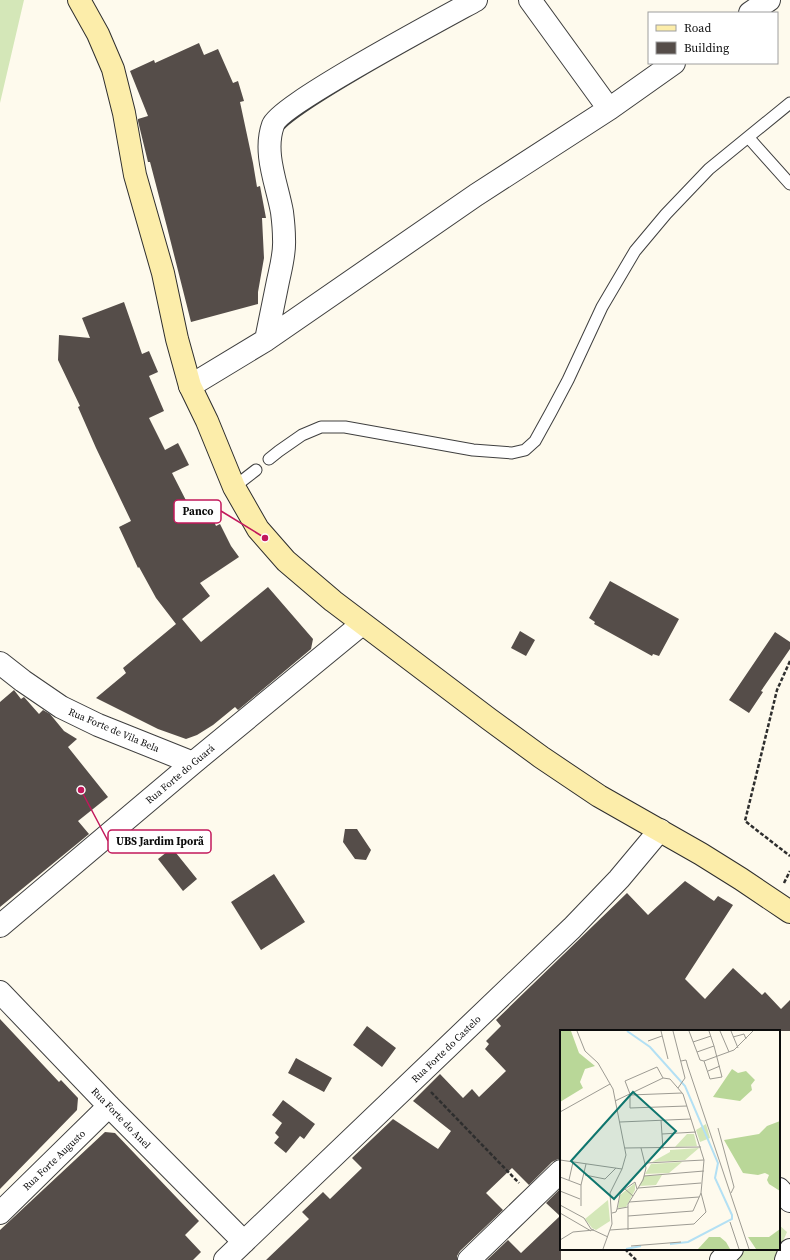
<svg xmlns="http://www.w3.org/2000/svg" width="790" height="1260" font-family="'Source Serif 4',serif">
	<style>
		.green { fill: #d4e7b8 }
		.building { fill: #554d49 }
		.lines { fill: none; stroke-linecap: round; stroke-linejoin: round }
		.lane-casing { stroke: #3f3f3f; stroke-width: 13 }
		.street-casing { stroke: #3f3f3f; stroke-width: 24 }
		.secondary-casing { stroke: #2e2e2e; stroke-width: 24 }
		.path { stroke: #2e2e2e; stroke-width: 2.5; stroke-dasharray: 4 2; stroke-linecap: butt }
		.lane { stroke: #fff; stroke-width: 11 }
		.street { stroke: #fff; stroke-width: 22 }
		.secondary { stroke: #fcedaa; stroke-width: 22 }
		.labels { text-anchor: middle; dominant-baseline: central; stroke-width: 4; stroke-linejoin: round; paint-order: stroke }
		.street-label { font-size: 10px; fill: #0c0c0c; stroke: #fff }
		.inset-river { fill: none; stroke: #b3e0f4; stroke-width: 2 }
		.inset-road { fill: none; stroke: #9d9b93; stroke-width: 1 }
		.view { fill: #0f766e; fill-opacity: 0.15; stroke: #0f766e; stroke-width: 2 }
		.inset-edge { fill: none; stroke: #0c0c0c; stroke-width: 2 }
		.leader { fill: none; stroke: #c2185b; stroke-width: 1.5 }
		.callout-dot { fill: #c2185b; stroke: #fff; stroke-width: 1.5 }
		.callout { fill: #fff; stroke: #c2185b; stroke-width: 1.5 }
		.callout-label { font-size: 11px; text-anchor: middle; font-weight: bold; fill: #0c0c0c }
	</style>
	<rect width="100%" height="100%" fill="#fefaed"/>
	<path class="green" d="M 0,0 L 24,0 L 0,103 Z
		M 779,1225 L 787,1232 L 775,1260 L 732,1260 L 744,1249 L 779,1249 Z"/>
	<path class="building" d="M 199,43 L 204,55 L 218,49 L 233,83 L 238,81 L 244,101 L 240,102 L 253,163 L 257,187 L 260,186 L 266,218 L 262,218 L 264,258 L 258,292 L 258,304 L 191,322 L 167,227 L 150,162 L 148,162 L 138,121 L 138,119 L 148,116 L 130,71 L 154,60 L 155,63 Z
		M 124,302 L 142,354 L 149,351 L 158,372 L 149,376 L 164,411 L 149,418 L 165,450 L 178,443 L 189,465 L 172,473 L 197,522 L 211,514 L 216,526 L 220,524 L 231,546 L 239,557 L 200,583 L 210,596 L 182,619 L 201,642 L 268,587 L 313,639 L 311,649 L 238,710 L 235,707 L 213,725 L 197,735 L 186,739 L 158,729 L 96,698 L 126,673 L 123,668 L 176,624 L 156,598 L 139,567 L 138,568 L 119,527 L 131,521 L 96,448 L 78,407 L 80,406 L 58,360 L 59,335 L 90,338 L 82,318 Z
		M 610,581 L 679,619 L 659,656 L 653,654 L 652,656 L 594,624 L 595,622 L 589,618 Z
		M 520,631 L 535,640 L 526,656 L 511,648 Z
		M 775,632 L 790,642 L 790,649 L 761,691 L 763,692 L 749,713 L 729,700 Z
		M 14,690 L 21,699 L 24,697 L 39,714 L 43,710 L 50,714 L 64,731 L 77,739 L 68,747 L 108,797 L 78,821 L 89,834 L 0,907 L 0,702 Z
		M 345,829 L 357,829 L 371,850 L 366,860 L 355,859 L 343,842 Z
		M 172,848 L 197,879 L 183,891 L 158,859 Z
		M 274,874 L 305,922 L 261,950 L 231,902 Z
		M 685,881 L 714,901 L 718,896 L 733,905 L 685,979 L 705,999 L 733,968 L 762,995 L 765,992 L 781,1009 L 790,1000 L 790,1031 L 561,1031 L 561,1159 L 558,1159 L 552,1162 L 529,1185 L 512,1168 L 486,1193 L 503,1210 L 460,1251 L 457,1256 L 457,1260 L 266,1260 L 309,1219 L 302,1212 L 323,1192 L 330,1199 L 362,1168 L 352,1158 L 393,1119 L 438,1149 L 451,1131 L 413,1101 L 440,1074 L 463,1098 L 472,1089 L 479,1097 L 506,1071 L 485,1049 L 489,1044 L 486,1041 L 501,1026 L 496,1020 L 627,893 L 648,915 Z
		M 0,1019 L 59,1082 L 61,1080 L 78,1098 L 77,1110 L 0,1189 Z
		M 367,1026 L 396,1048 L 382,1067 L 353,1045 Z
		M 296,1058 L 332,1078 L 324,1092 L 288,1073 Z
		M 283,1100 L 315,1124 L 304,1139 L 300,1136 L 286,1153 L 274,1143 L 279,1137 L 275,1133 L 282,1123 L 272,1115 Z
		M 105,1132 L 115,1133 L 199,1221 L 185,1235 L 201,1252 L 193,1260 L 0,1260 L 0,1230 Z
		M 561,1188 L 561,1260 L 487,1260 L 508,1240 L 521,1253 L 560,1216 L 546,1203 Z"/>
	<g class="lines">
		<g class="lane-casing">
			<path id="lane" d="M 748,137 L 790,184
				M 269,459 L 279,451 L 302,435 L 321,427 L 345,427 L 473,450 L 512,453 L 525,450 L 535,441 L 551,412 L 568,380 L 602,307 L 635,251 L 666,214 L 709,169 L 790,103
				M 234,487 L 256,470"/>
		</g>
		<g class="street-casing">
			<path id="street" d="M 530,0 L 609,109
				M 750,13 L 769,0
				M 266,340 C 270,320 274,301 278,281 C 281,267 285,253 284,239 C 284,230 283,220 282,212 C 277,184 263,153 273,125 C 280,105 447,16 476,0
				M 190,386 L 266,340 L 476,195 L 609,109 L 674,63
				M 0,663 L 23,681 L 61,707 L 98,725 L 193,763
				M 0,926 L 193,763 L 362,624
				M 0,992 L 109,1106 L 244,1242
				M 779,1189 L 790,1201
				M 0,1213 L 109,1106
				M 225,1260 L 572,928 L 619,879 L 660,830
				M 469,1260 L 561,1171
				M 721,1260 L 732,1249
				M 786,1260 L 790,1250"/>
		</g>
		<g class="secondary-casing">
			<path id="secondary" d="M 79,0 L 98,34 L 113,69 L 124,113 L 135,175 L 163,273 L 177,339 L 190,386 L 207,421 L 234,487 L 258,529 L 286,561 L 333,601 L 489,719 L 541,757 L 599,796 L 701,854 L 741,879 L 790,912"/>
		</g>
		<path class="path" d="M 790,661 L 777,690 L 745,821 L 790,856
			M 784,883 L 790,871
			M 431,1092 L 519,1183
			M 625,1249 L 636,1260"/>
		<use href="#lane" class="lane"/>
		<use href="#street" class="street"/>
		<use href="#secondary" class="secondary"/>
	</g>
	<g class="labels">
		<g class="street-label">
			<text transform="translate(114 730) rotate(23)">Rua Forte de Vila Bela</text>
			<text transform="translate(180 774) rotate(-40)">Rua Forte do Guará</text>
			<text transform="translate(446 1049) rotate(-44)">Rua Forte do Castelo</text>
			<text transform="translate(121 1118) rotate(46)">Rua Forte do Anel</text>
			<text transform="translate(54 1160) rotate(-44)">Rua Forte Augusto</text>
		</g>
	</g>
	<g transform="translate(560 1030)">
		<rect width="220" height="220" fill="#fefaed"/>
		<path d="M 146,94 L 150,108 L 140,112 L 136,100 ZM 127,104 L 134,104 L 137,116 L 115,117 ZM 139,118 L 125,130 L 92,132 L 110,122 L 110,120 ZM 122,132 L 109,143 L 85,144 L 91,134 ZM 102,145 L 96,155 L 79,156 L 84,146 ZM 75,153 L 75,160 L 66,177 L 58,178 L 60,165 ZM 48,170 L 50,191 L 36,200 L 32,198 L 25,189 Z" fill="#d4e7b8"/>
		<path d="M 0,1 L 11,1 L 19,23 L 35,36 L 25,39 L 20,52 L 23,58 L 0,72 ZM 172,39 L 178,43 L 186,41 L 195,50 L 191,55 L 192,60 L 180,71 L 153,67 ZM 220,91 L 220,161 L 209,154 L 207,150 L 209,145 L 205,143 L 198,145 L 183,143 L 164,110 L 199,104 L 207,96 ZM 220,199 L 220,219 L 196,219 L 188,207 L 209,207 ZM 149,207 L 160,207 L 166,212 L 170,219 L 138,219 Z" fill="#b9d798"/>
		<path class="inset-river" d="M 67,1 L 90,17 L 125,56 L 158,133 L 155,148 L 172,185 L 172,189 L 128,212 L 110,214M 66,219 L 81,216"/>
		<path class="inset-road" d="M 17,1 L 25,21 L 38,33 L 53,59 L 66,125 L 62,139 L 50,163 L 52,194 L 43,219M 101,1 L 108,29M 113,1 L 125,48 L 118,58M 129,1 L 137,22 L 154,16 L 162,47 L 150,49 L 144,31M 149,1 L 154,16M 160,1 L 169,22M 171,1 L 178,18M 173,7 L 184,4 L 186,9M 88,11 L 102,6M 133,12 L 151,6M 137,22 L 140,30 L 144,31 L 174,20 L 193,1M 121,31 L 126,30 L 128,37 L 189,219M 148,41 L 160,36M 103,48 L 97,37 L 65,51 L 70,64 L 70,78 L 127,76M 70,65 L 122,63M 55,71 L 103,48 L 110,49 L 123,64 L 144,130 L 141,163 L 133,181 L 68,186M 0,82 L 50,54M 101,90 L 103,119M 60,92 L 131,89M 158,98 L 174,157 L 171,163M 102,104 L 136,102M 65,118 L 141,117M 0,130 L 62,139M 86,133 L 144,130M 25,145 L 45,149 L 56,138M 84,146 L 144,141M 0,147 L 21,155M 9,150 L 13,132M 78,158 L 141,153M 0,161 L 20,169M 73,166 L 65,159 L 75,152 L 77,159M 69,172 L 139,167M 0,175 L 24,188 L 31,199 L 48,207M 21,176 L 21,155 L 26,134M 57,179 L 60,164 L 65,159M 0,183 L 31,201M 52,183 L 56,182 L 57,179 L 68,177M 170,192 L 179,219M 50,200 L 134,194 L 146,182 L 141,163M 68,200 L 68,174 L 83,150 L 86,138 L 81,118M 0,210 L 13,202 L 34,200M 71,216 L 121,212"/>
		<path class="view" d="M 73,62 L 116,101 L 54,169 L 11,131 Z"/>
		<rect width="220" height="220" class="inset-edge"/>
	</g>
	<path class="leader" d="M265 538L221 511M81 790L108 841"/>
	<g class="callout-dot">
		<circle cx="265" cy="538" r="4"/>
		<circle cx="81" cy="790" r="4"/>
	</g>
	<g class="callout">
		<rect x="174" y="500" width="47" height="23" rx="4"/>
		<rect x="108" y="830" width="103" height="23" rx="4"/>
	</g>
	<g class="callout-label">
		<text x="198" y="515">Panco</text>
		<text x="160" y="845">UBS Jardim Iporã</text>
	</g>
	<rect x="648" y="12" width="130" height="52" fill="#ffffff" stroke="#9e9e9e"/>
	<rect x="656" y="25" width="20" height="6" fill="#fcedaa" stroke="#9e9e9e"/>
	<text x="684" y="32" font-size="12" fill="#0c0c0c">Road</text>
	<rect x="656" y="42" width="20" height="12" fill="#554d49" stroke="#9e9e9e"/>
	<text x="684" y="52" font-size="12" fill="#0c0c0c">Building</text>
</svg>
